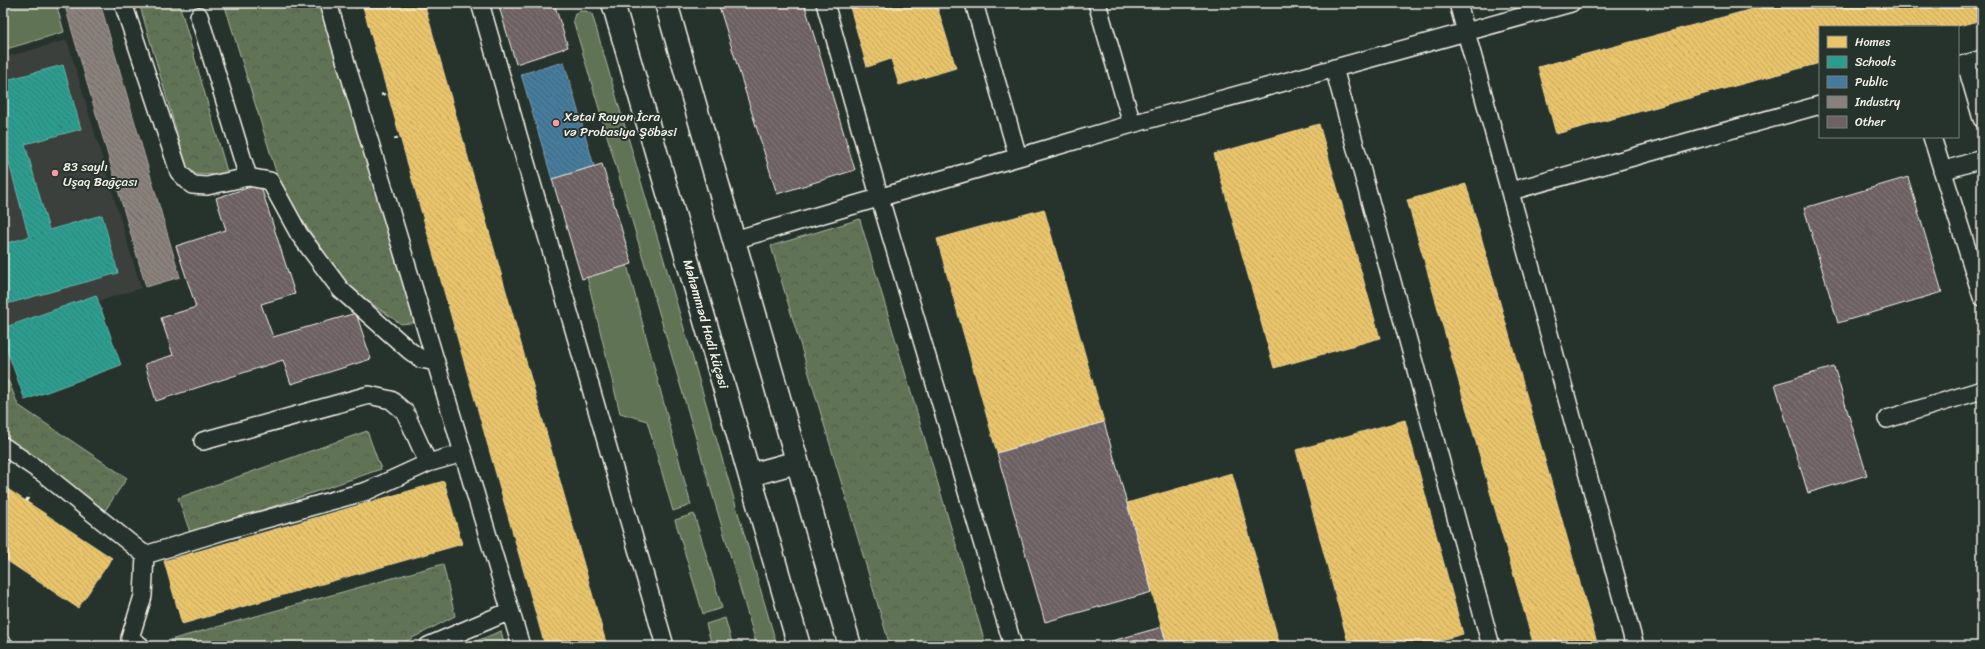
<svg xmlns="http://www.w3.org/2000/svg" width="1985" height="649" font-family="Sriracha,sans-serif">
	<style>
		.built { fill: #3b413d }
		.grass { fill: #617355; stroke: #aab29e }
		.forest { fill: url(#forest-crowns); stroke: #aab29e }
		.homes { fill: url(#homes-back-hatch); stroke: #ecd290 }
		.schools { fill: url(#schools-back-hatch); stroke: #67b6aa }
		.public { fill: url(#public-back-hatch); stroke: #7a9eb4 }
		.industry { fill: url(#industry-back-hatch); stroke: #aaa39c }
		.building { fill: url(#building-back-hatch); stroke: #f4f1e8 }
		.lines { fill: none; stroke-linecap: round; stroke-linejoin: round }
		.service-casing { stroke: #f4f1e8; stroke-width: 20 }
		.tertiary-casing { stroke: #f4f1e8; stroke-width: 25 }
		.path { stroke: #f4f1e8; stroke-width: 2.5; stroke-dasharray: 4 3; stroke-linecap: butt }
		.service { stroke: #26332d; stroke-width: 17 }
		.tertiary { stroke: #26332d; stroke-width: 22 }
		.poi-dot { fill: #ff9aa2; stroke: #26332d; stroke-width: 1.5 }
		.labels { text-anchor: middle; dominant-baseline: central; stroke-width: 4; stroke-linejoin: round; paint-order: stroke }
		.poi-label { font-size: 13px; fill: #f4f1e8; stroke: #26332d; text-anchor: start }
		.street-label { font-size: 13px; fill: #f4f1e8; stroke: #26332d }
	</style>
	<defs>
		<pattern id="forest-crowns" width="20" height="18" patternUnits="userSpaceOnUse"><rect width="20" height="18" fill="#617355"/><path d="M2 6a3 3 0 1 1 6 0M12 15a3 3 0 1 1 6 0" fill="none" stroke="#545b4d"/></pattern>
		<pattern id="homes-back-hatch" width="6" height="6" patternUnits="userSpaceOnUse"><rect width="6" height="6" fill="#e9c46a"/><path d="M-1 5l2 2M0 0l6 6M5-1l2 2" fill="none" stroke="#c1a561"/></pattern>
		<pattern id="schools-back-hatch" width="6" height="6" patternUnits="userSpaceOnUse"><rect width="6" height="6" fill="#2a9d8f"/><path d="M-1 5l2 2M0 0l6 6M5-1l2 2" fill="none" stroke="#357f75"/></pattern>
		<pattern id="public-back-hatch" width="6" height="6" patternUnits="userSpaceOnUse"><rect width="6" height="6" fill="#457b9d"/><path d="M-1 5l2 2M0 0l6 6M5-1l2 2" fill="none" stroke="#476476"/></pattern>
		<pattern id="industry-back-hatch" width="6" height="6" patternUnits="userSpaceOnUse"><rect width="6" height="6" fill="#8a817c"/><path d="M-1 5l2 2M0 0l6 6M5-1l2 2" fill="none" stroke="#706a66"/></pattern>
		<pattern id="building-back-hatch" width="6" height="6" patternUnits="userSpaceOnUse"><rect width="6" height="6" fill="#6d6163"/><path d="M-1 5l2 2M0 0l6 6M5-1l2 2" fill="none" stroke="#827879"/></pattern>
	</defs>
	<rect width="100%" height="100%" fill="#26332d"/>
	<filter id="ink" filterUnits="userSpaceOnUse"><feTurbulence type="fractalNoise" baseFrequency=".025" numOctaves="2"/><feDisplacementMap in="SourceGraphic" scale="8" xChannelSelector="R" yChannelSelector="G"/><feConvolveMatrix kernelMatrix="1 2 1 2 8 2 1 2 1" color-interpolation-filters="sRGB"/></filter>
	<g filter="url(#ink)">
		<path class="built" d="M 67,40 L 141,288 L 3,331 L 3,58 Z"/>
		<path class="grass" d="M 3,3 L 56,3 L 64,32 L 3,50 Z
			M 580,11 L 586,11 L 592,14 L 777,646 L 757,646 L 573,20 L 575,14 Z
			M 627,265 L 691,505 L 673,511 L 647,421 L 620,413 L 587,277 Z
			M 694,514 L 722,608 L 703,614 L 675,520 Z
			M 725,618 L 733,646 L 712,646 L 706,624 Z"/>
		<path class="forest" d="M 139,3 L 179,3 L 228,175 L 189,174 Z
			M 224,3 L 322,3 L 418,322 L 401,324 L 348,287 L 282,191 Z
			M 860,219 L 860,220 L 986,646 L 890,646 L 771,246 Z
			M 3,378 L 9,382 L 18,405 L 127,478 L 104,512 L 3,439 Z
			M 367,431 L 381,469 L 191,535 L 178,498 Z
			M 443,564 L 455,616 L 397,646 L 175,646 L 170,640 Z
			M 501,631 L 505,646 L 464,646 Z"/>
		<path class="homes" d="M 362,3 L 424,3 L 607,646 L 545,646 Z
			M 864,3 L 936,3 L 956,68 L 899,85 L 891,59 L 867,67 L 850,7 Z
			M 1775,3 L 1982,3 L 1982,20 L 1954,27 L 1820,27 L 1820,63 L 1556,134 L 1538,67 Z
			M 1319,124 L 1380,338 L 1274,368 L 1214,154 Z
			M 1466,184 L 1598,646 L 1534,646 L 1407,200 Z
			M 1044,209 L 1104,422 L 997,453 L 937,239 Z
			M 1405,420 L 1463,634 L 1419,646 L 1349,646 L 1296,450 Z
			M 1232,473 L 1280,646 L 1167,646 L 1127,503 Z
			M 444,481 L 462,544 L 182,624 L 164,561 Z
			M 3,486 L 112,558 L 78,608 L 3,558 Z"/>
		<path class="schools" d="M 63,65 L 81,129 L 25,144 L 49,230 L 102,215 L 118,273 L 3,305 L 3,244 L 29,237 L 5,148 L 3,149 L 3,81 Z
			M 96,295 L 121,365 L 25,400 L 3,339 L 3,328 Z"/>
		<path class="public" d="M 564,62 L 594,166 L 552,179 L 521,74 Z"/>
		<path class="industry" d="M 64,3 L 100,3 L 180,277 L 146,287 Z"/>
		<path class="building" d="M 498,3 L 554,3 L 568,47 L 516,64 Z
			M 718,3 L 804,3 L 855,170 L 777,194 Z
			M 602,164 L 632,264 L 582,279 L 552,179 Z
			M 1908,177 L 1942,292 L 1838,323 L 1804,208 Z
			M 260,184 L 295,294 L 261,304 L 273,337 L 356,313 L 371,359 L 291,384 L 283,360 L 156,401 L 145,364 L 173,355 L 161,318 L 196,307 L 176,246 L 226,230 L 216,198 Z
			M 1834,367 L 1867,475 L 1808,493 L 1775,384 Z
			M 1104,422 L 1152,592 L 1045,622 L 997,453 Z
			M 1162,627 L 1167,646 L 1094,646 Z"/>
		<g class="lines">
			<g class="service-casing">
				<path id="service" d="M 123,3 L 179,172 L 192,185 L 207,186 L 248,177 L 270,181 L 299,234 L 341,290 L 410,351 L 421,359 L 436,362
					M 328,3 L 521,646
					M 480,3 L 665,646
					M 825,3 L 880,199 L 1013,646
					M 974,3 L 1018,157
					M 1097,3 L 1132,124
					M 1458,3 L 1635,646
					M 199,16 L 248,177
					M 1966,64 L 1982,119
					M 1958,66 L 1982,59
					M 1334,68 L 1491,646
					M 1932,137 L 1982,297
					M 1942,171 L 1982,159
					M 1511,191 L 1820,105
					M 734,240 L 1132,124 L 1571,3
					M 1887,419 L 1982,390
					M 203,441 L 369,395 L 391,400 L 405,412 L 428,463
					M 3,446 L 44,474 L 145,555
					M 3,645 L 5,646
					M 141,646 L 130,638 L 143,596 L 145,555 L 230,529 L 367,491 L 428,463 L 463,453
					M 428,646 L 510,611"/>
			</g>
			<g class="tertiary-casing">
				<path id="tertiary" d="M 613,3 L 799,646
					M 666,3 L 850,646
					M 750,475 L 797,462"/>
			</g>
			<path class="path" d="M 355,7 L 362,5
				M 381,95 L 388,93
				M 394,139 L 400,137
				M 26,501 L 30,495"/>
			<use href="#service" class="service"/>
			<use href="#tertiary" class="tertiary"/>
		</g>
	</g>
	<g class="poi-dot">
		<circle cx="556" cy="123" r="4"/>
		<circle cx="55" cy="173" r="4"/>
	</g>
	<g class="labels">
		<g class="poi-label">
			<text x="564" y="116">Xətai Rayon İcra<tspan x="564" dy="15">və Probasiya Şöbəsi</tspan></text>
			<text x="63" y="166">83 saylı<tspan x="63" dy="15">Uşaq Bağçası</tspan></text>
		</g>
		<g class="street-label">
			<text transform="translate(706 324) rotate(74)">Məhəmməd Hadi küçəsi</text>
		</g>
	</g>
	<rect width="1985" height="649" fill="none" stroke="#26332d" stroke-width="16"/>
	<rect x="8" y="8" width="1969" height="633" fill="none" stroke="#f4f1e8" stroke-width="1.5" filter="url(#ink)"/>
	<rect x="1819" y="26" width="140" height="112" fill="#26332d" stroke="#787f78"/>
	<rect x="1827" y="36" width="20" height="12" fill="#e9c46a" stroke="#787f78"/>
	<text x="1855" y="46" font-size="12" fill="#f4f1e8">Homes</text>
	<rect x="1827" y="56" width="20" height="12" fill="#2a9d8f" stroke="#787f78"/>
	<text x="1855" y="66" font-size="12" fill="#f4f1e8">Schools</text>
	<rect x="1827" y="76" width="20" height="12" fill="#457b9d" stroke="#787f78"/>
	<text x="1855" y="86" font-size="12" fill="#f4f1e8">Public</text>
	<rect x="1827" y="96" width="20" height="12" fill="#8a817c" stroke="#787f78"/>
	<text x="1855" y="106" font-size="12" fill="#f4f1e8">Industry</text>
	<rect x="1827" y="116" width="20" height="12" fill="#6d6163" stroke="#787f78"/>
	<text x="1855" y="126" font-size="12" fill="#f4f1e8">Other</text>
</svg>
